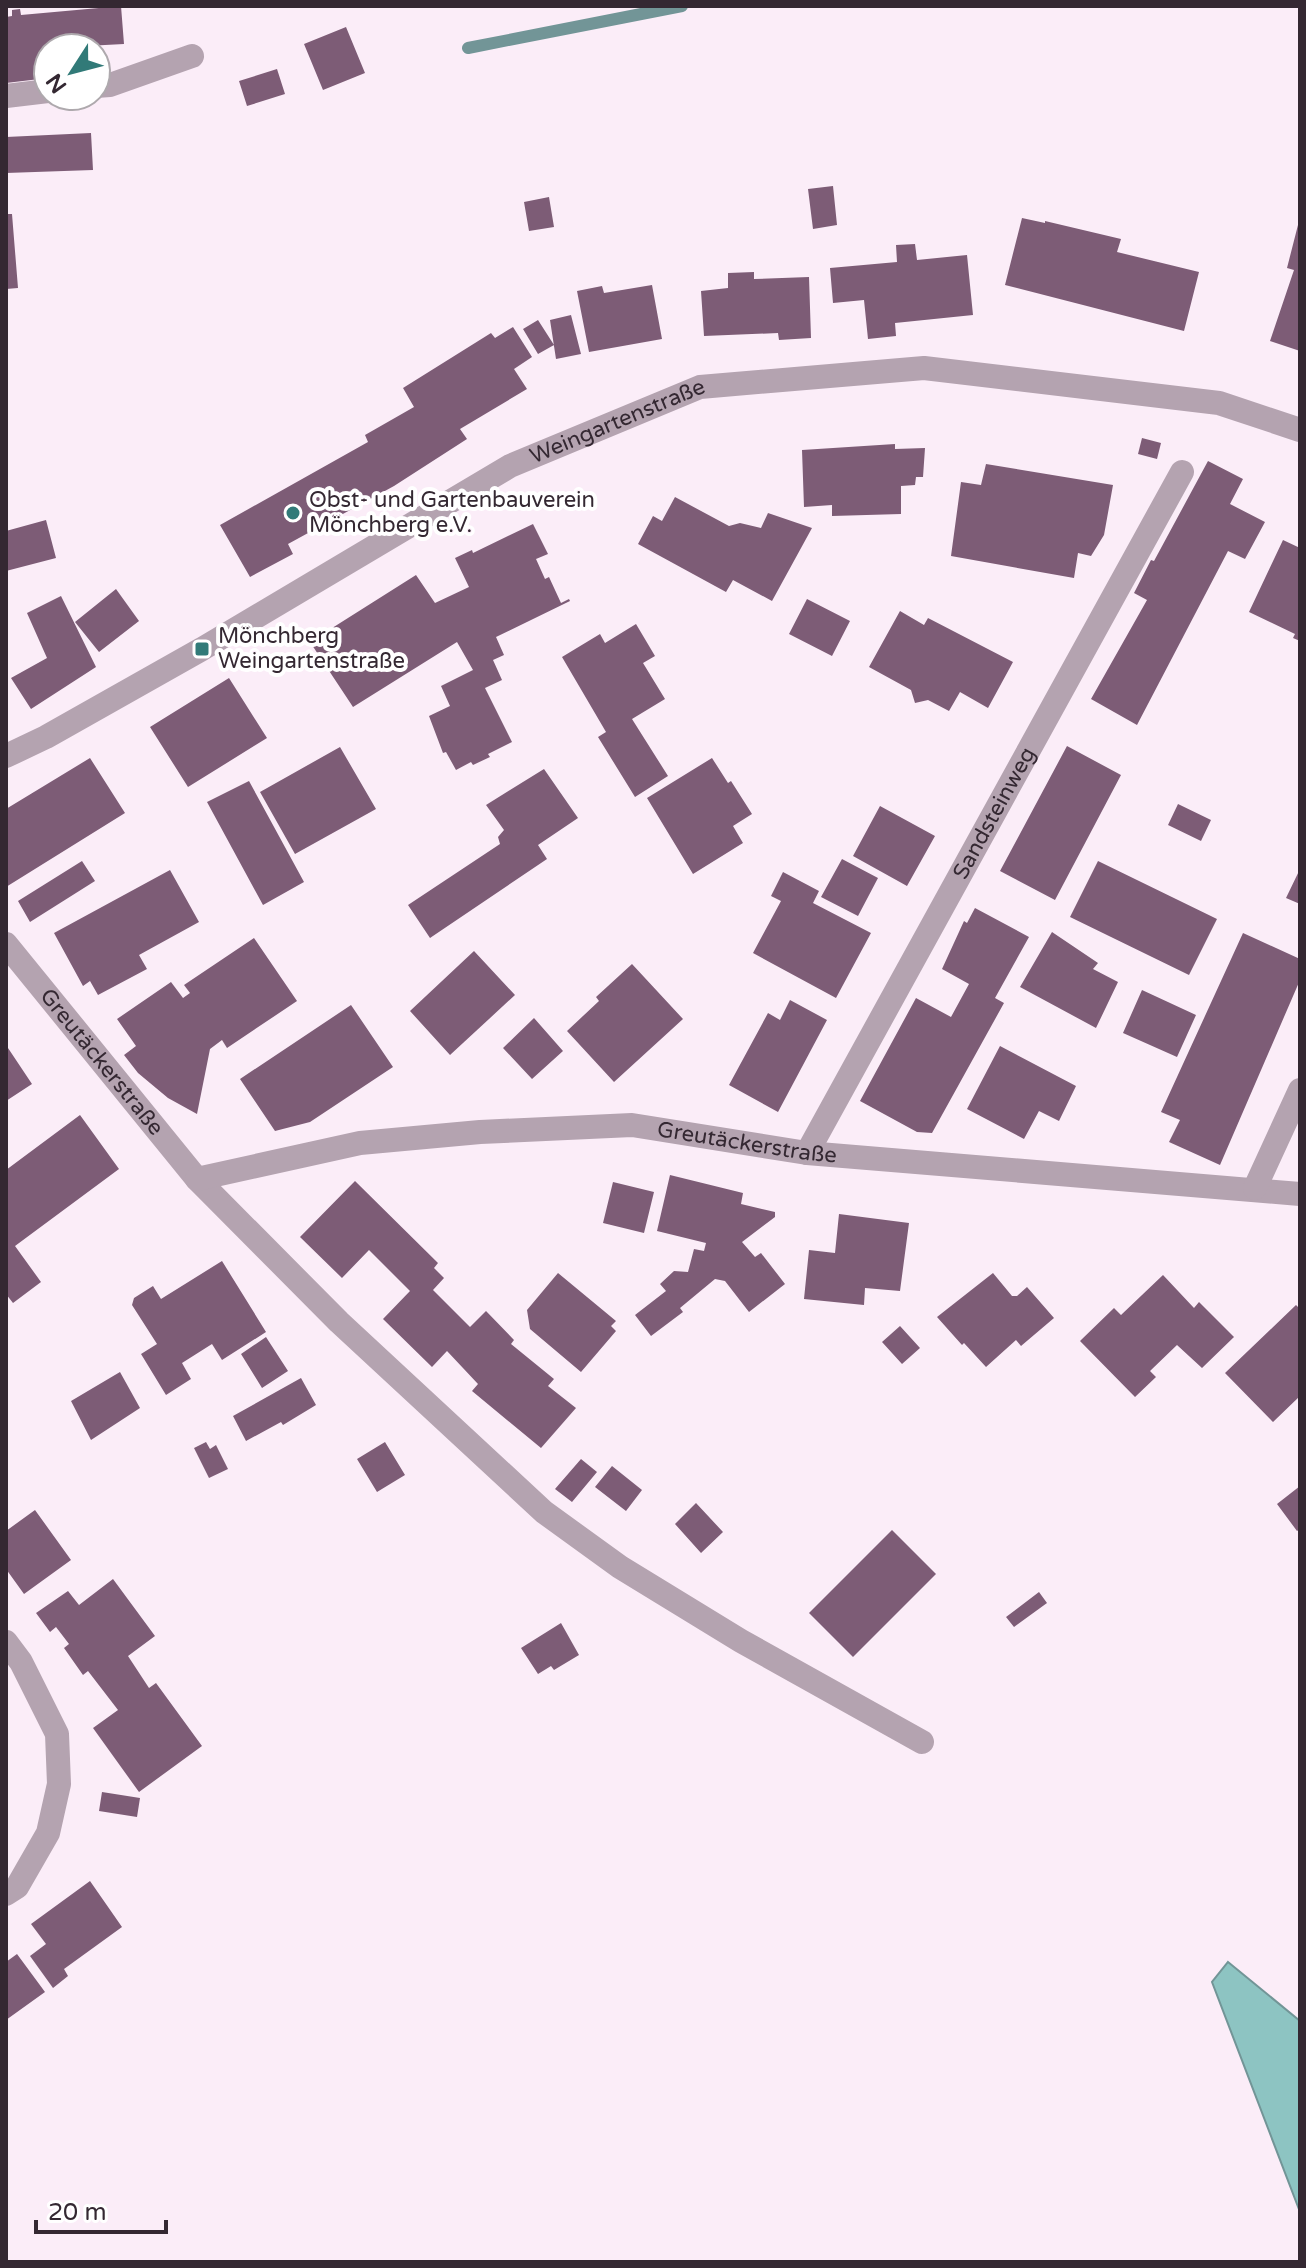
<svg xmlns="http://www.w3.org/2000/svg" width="1306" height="2268" font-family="'Varela Round',sans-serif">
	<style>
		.water { fill: #8dc4c2; stroke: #729597; stroke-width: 2 }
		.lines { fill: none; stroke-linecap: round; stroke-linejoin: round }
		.stream { stroke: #729597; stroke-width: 12 }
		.building { fill: #7d5c76 }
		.minor { stroke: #b4a3b0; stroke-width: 24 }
		.poi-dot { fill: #317a78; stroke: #fff; stroke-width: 3 }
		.labels { text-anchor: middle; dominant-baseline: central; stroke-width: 8; stroke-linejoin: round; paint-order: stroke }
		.street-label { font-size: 22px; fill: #342832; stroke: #fff }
		.poi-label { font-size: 22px; fill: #342832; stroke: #fff; text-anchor: start }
	</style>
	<rect width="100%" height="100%" fill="#fbedf8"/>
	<path class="water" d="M 1228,1962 L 1300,2021 L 1300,2212 L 1212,1982 Z"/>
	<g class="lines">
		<path class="stream" d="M 468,48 L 682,6"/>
	</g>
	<path class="building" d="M 121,6 L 124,44 L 48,48 L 48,78 L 6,83 L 6,17 L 12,16 L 12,10 L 20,9 L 21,15 Z
		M 346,27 L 365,73 L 323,90 L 304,44 Z
		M 277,69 L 285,94 L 247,106 L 239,81 Z
		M 91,133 L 93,170 L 6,173 L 6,137 Z
		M 833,186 L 837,225 L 813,229 L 808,189 Z
		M 549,197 L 554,227 L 529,231 L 524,202 Z
		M 6,214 L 12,214 L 18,288 L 6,289 Z
		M 1022,218 L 1045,223 L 1045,221 L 1121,239 L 1117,252 L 1199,272 L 1184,331 L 1005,285 Z
		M 1299,221 L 1300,221 L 1300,351 L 1270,341 L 1294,270 L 1287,268 Z
		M 915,244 L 917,260 L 967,255 L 973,315 L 895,323 L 896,336 L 868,339 L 864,300 L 833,303 L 830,268 L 897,262 L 896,245 Z
		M 754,272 L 754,279 L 809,277 L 811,338 L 779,340 L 778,333 L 704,336 L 701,291 L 728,288 L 728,273 Z
		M 652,285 L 662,339 L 589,352 L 577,291 L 602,286 L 604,293 Z
		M 571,315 L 581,354 L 556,359 L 550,320 Z
		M 538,320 L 554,345 L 538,354 L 523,329 Z
		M 513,327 L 532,357 L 514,369 L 527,389 L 460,429 L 467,439 L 394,486 L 288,544 L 293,554 L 250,577 L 220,525 L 368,442 L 365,435 L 414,407 L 403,388 L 491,333 L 495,338 Z
		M 1142,438 L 1161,443 L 1157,459 L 1138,454 Z
		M 895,444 L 895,449 L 925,448 L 923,477 L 916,477 L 915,485 L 901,486 L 901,514 L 832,516 L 832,505 L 804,507 L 802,450 Z
		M 1208,461 L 1243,479 L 1230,504 L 1265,522 L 1245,559 L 1228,551 L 1137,725 L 1091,699 L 1147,600 L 1134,593 L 1151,560 L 1154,561 Z
		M 986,464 L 1113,485 L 1104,535 L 1091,556 L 1078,553 L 1074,578 L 951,556 L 961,482 L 981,485 Z
		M 675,497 L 729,526 L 740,523 L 761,528 L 768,513 L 812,528 L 772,601 L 733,580 L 726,592 L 638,544 L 653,516 L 662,521 Z
		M 46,520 L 56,558 L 6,571 L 6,531 Z
		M 533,524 L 548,554 L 536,559 L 545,579 L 549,577 L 561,603 L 569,599 L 570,601 L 496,637 L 504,655 L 493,660 L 502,680 L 485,688 L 512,742 L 488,754 L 490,757 L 473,765 L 471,762 L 456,770 L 446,752 L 443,753 L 429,716 L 450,706 L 441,686 L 473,670 L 457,642 L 353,707 L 310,642 L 416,575 L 435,603 L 469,587 L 455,558 L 472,550 L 473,553 Z
		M 1283,540 L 1300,548 L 1300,641 L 1293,638 L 1295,634 L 1249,612 Z
		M 116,589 L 139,621 L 99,652 L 75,622 Z
		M 61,596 L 96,667 L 31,709 L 11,678 L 47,658 L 27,613 Z
		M 807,599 L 850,621 L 832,656 L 789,634 Z
		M 900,611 L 924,625 L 928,618 L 1013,662 L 988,708 L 960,692 L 949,711 L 928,700 L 915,703 L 911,690 L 869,667 Z
		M 636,624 L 655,656 L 643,663 L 665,699 L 632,719 L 668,776 L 635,797 L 598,737 L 606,732 L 562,657 L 600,634 L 605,643 Z
		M 229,678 L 267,738 L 188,787 L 150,727 Z
		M 1067,746 L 1121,775 L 1055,900 L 1000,871 Z
		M 340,747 L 376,809 L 295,854 L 260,792 Z
		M 90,758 L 125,813 L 6,887 L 6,809 Z
		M 712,758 L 728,783 L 731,781 L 752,814 L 733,826 L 743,843 L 693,874 L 647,798 Z
		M 544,769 L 578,818 L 538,845 L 547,859 L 430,938 L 408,905 L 500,844 L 498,837 L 504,830 L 486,805 Z
		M 249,781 L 304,882 L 263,905 L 207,802 Z
		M 1178,804 L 1211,820 L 1201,841 L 1168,825 Z
		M 880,806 L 935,836 L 907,886 L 853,856 Z
		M 842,859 L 878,878 L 858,916 L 821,897 Z
		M 82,861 L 95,881 L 30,922 L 18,901 Z
		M 1098,861 L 1217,919 L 1189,975 L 1070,917 Z
		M 1300,869 L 1300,904 L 1286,898 Z
		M 170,870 L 199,922 L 139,955 L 147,969 L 98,995 L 90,981 L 83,986 L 54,933 Z
		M 783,872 L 819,891 L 813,903 L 871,933 L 836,998 L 753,953 L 781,901 L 771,896 Z
		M 975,908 L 1029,937 L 995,998 L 1004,1003 L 932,1133 L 917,1132 L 860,1101 L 916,998 L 951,1017 L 969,984 L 942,969 L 964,921 L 967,923 Z
		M 1052,932 L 1098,963 L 1093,969 L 1118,982 L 1096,1028 L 1020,987 Z
		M 1243,933 L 1300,959 L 1300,980 L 1220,1165 L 1169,1142 L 1180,1120 L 1161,1112 Z
		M 254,938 L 297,1001 L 227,1048 L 222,1040 L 210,1049 L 197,1114 L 168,1098 L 138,1073 L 124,1055 L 136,1046 L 117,1019 L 171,982 L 183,998 L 190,993 L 184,985 Z
		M 474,951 L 515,995 L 450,1055 L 410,1011 Z
		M 632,964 L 683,1019 L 614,1082 L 567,1031 L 599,1001 L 596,997 Z
		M 1142,990 L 1196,1015 L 1177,1057 L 1123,1033 Z
		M 790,1000 L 827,1020 L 778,1112 L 729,1085 L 768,1013 L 780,1020 Z
		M 351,1005 L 393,1067 L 310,1122 L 275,1131 L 240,1079 Z
		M 534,1018 L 563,1051 L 532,1079 L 503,1048 Z
		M 6,1045 L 32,1084 L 6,1101 Z
		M 1000,1046 L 1076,1086 L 1059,1121 L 1039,1111 L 1024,1139 L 967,1109 Z
		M 80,1115 L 119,1169 L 15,1246 L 41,1282 L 13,1303 L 6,1294 L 6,1170 Z
		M 670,1175 L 743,1193 L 741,1204 L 775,1212 L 775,1217 L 742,1242 L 755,1257 L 761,1253 L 785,1284 L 749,1312 L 725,1281 L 715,1279 L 680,1308 L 683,1312 L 651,1336 L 635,1315 L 666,1291 L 660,1284 L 674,1271 L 688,1272 L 694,1249 L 704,1251 L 706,1243 L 657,1231 Z
		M 355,1181 L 438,1263 L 434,1268 L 444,1278 L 433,1290 L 470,1327 L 486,1311 L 514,1340 L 511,1344 L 554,1379 L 548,1386 L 576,1408 L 541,1448 L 472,1391 L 478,1384 L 447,1351 L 432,1367 L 383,1319 L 410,1291 L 369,1250 L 342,1278 L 300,1237 Z
		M 613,1182 L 654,1192 L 644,1233 L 603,1223 Z
		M 839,1214 L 909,1223 L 900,1291 L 865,1288 L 864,1305 L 804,1299 L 809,1250 L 835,1253 Z
		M 222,1261 L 266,1332 L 222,1360 L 212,1344 L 182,1363 L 191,1379 L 166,1395 L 141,1354 L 157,1344 L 132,1305 L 134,1298 L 153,1286 L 161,1299 Z
		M 558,1273 L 616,1321 L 611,1326 L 616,1331 L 581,1372 L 530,1329 L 527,1310 Z
		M 993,1273 L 1012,1296 L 1017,1296 L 1027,1287 L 1054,1318 L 1021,1346 L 1016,1340 L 986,1367 L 964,1343 L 962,1345 L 937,1317 Z
		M 1163,1275 L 1194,1308 L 1199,1302 L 1234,1337 L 1202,1368 L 1177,1345 L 1150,1371 L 1156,1377 L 1135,1397 L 1080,1341 L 1114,1308 L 1121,1315 Z
		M 1296,1305 L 1300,1309 L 1300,1396 L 1273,1422 L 1225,1373 Z
		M 900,1326 L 920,1348 L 902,1364 L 882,1342 Z
		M 266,1337 L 288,1371 L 262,1388 L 241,1354 Z
		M 120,1372 L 140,1408 L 91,1440 L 71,1401 Z
		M 301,1378 L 316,1405 L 283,1425 L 281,1422 L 246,1441 L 233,1416 Z
		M 206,1442 L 210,1449 L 216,1445 L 228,1469 L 209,1478 L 194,1448 Z
		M 385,1442 L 405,1475 L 377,1492 L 357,1459 Z
		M 581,1459 L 597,1472 L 572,1502 L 555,1489 Z
		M 612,1466 L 642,1490 L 626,1511 L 595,1487 Z
		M 1300,1486 L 1300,1529 L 1297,1531 L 1277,1504 Z
		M 696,1503 L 723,1532 L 701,1553 L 675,1524 Z
		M 35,1510 L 71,1560 L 24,1594 L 6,1569 L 6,1531 Z
		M 892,1530 L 936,1574 L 853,1657 L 809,1613 Z
		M 113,1579 L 155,1636 L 128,1656 L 149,1688 L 156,1683 L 202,1746 L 139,1792 L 93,1728 L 118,1710 L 88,1671 L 83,1675 L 64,1648 L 69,1644 L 56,1627 L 50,1632 L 36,1613 L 68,1591 L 79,1605 Z
		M 1039,1592 L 1047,1603 L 1014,1627 L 1006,1617 Z
		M 561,1623 L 579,1655 L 554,1670 L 551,1666 L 538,1674 L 521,1648 Z
		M 102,1792 L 140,1798 L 137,1817 L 99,1811 Z
		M 90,1881 L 122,1927 L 64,1969 L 68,1976 L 53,1988 L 30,1956 L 46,1944 L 31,1924 Z
		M 17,1954 L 45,1992 L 6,2020 L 6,1962 Z"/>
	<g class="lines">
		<g class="minor">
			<path d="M 96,86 L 110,85 L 192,56"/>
			<path d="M 6,96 L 48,91"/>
			<path id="s1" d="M 6,756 L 46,737 L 202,649 L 510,466 L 700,387 L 924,368 L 1219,403 L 1300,430"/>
			<path id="s2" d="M 6,944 L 197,1179 L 339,1322 L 544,1512 L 620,1567 L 741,1641 L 922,1742"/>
			<path id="s3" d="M 807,1153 L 1182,472"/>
			<path id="s4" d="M 197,1179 L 360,1143 L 480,1132 L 632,1125 L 807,1153 L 1300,1194"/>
			<path d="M 1255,1188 L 1300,1090"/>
			<path d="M 6,1642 L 21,1662 L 57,1734 L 59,1784 L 48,1833 L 17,1887 L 6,1894"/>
		</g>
	</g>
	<g class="poi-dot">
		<circle cx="293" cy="513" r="8"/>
		<rect x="194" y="641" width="16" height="16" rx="4"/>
	</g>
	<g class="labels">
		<g class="street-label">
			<text stroke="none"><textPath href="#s1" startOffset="698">Weingartenstraße</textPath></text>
			<text stroke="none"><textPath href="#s3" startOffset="388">Sandsteinweg</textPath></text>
			<text stroke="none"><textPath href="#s2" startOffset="152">Greutäckerstraße</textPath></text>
			<text stroke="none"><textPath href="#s4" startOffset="556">Greutäckerstraße</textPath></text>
		</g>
		<g class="poi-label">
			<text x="309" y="500">Obst- und Gartenbauverein<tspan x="309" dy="25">Mönchberg e.V.</tspan></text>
			<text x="218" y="636">Mönchberg<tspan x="218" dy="25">Weingartenstraße</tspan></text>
		</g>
	</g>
	<rect width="1306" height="2268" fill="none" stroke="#342832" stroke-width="16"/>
	<g transform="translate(72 72) rotate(234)"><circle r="38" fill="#ffffff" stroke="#aea9ad" stroke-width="2"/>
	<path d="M0-6L14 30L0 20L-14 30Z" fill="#317a78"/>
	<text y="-12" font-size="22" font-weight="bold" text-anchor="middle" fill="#342832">N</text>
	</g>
	<path d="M36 2220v12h130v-12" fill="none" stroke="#342832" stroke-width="4"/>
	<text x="48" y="2220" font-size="24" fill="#342832" stroke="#ffffff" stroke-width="6" paint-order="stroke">20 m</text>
</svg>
